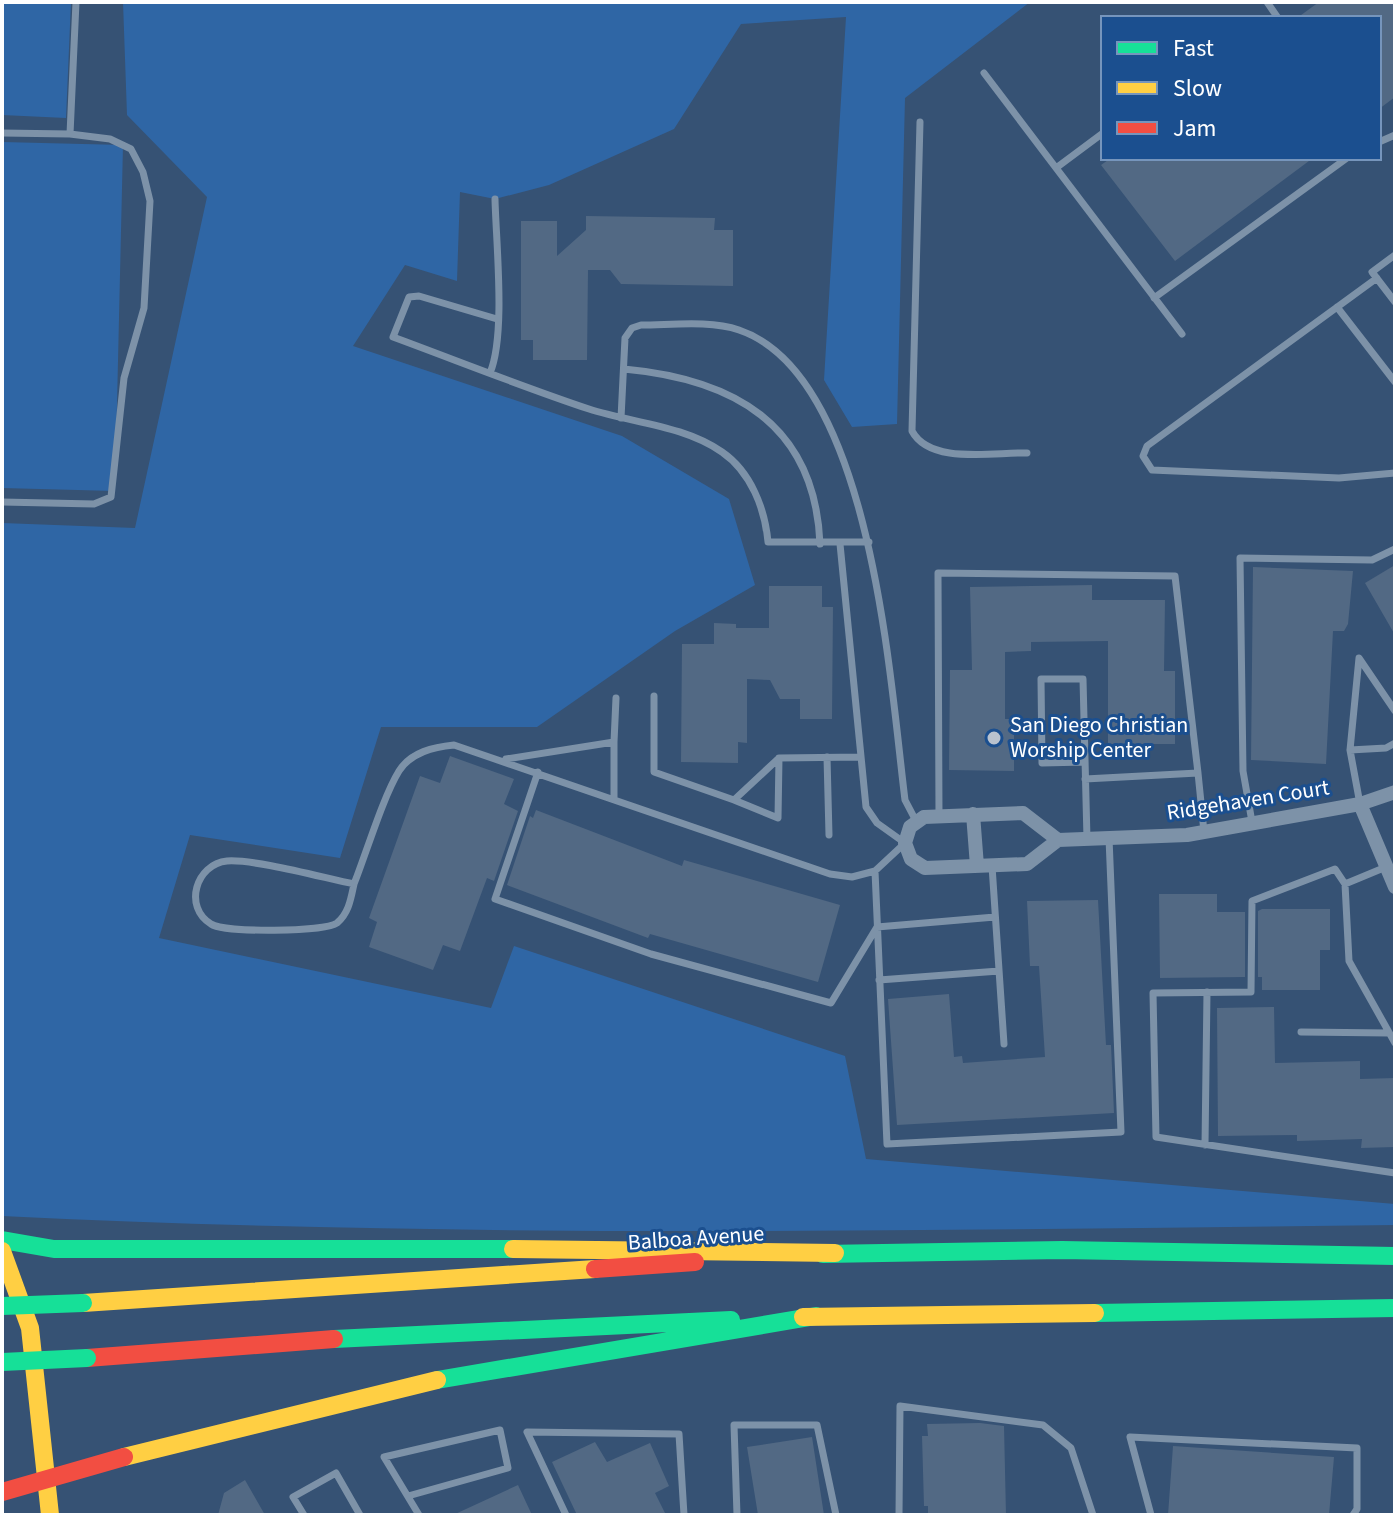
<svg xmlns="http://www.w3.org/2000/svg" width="1397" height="1517" font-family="'Source Sans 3',sans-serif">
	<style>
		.green { fill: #2f66a5 }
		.building { fill: #526984 }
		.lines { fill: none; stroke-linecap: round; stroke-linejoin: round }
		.lane { stroke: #7d92a8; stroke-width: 7 }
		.street { stroke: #7d92a8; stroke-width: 14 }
		.fast { stroke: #16e098; stroke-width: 18 }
		.slow { stroke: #ffcf43; stroke-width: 18 }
		.jam { stroke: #f24e42; stroke-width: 18 }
		.fast-bridge { stroke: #16e098; stroke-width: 18 }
		.jam-bridge { stroke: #f24e42; stroke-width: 18 }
		.poi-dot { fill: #b9c2ce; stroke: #1b4f8f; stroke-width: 3 }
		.labels { text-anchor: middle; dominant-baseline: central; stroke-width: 6; stroke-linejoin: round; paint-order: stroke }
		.poi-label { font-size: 22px; fill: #fff; stroke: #1b4f8f; text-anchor: start }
		.street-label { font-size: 22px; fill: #fff; stroke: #1b4f8f }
	</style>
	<rect width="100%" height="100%" fill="#365274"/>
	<path class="green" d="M 2,2 L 71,2 L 66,118 L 2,115 Z
		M 123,2 L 1030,2 L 905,98 L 897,424 L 852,427 L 824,380 L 846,17 L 741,24 L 674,129 L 549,185 L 495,199 L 460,192 L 457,281 L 405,265 L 353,346 L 622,436 L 729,499 L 755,585 L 675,631 L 537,727 L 381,727 L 340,858 L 190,835 L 159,938 L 491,1008 L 514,946 L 845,1056 L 866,1159 L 1395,1204 L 1395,1225 C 930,1230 466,1239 2,1216 L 2,523 L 135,528 L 207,197 L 127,115 Z
		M 2,142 L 123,145 L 115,491 L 2,488 Z"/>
	<path class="building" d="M 1319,2 L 1395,2 L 1395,97 L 1379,109 L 1379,18 L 1297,18 Z
		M 1111,158 L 1313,158 L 1175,261 L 1101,165 Z
		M 586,216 L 715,218 L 714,230 L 733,230 L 733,286 L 621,284 L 610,270 L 588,270 L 587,360 L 533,360 L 533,340 L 521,340 L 521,221 L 557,221 L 557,256 L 586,230 Z
		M 1395,565 L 1395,635 L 1365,583 Z
		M 1253,567 L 1353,571 L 1348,624 L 1344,631 L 1333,631 L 1326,764 L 1251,760 Z
		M 1092,585 L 1092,600 L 1165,600 L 1164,671 L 1175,671 L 1175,744 L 1108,744 L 1108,641 L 1031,642 L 1031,651 L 1005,652 L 1005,719 L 1014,719 L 1014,771 L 949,770 L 950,670 L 972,670 L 970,587 Z
		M 769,586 L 822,586 L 822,607 L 833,607 L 832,719 L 800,719 L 800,699 L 780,699 L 770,680 L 747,679 L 747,743 L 738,742 L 738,763 L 681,762 L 682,644 L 714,644 L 714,623 L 736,624 L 736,628 L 769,628 Z
		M 450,756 L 514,779 L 504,804 L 518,811 L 494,881 L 487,878 L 460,951 L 443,945 L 433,970 L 369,947 L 377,922 L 369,918 L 420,776 L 440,783 Z
		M 536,810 L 682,866 L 684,860 L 840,905 L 818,982 L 650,934 L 648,938 L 507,885 L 530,816 L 533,818 Z
		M 1159,894 L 1217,894 L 1217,912 L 1245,912 L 1245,977 L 1160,978 Z
		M 1098,900 L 1106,1045 L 1111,1045 L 1114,1113 L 897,1125 L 888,999 L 949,994 L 954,1057 L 962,1056 L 963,1063 L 1045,1057 L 1039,966 L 1030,966 L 1027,901 Z
		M 1262,909 L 1330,909 L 1330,950 L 1320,950 L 1320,990 L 1262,990 L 1262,977 L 1258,977 L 1258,911 Z
		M 1274,1007 L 1275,1063 L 1360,1061 L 1360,1079 L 1395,1078 L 1395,1147 L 1361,1148 L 1362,1139 L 1297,1141 L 1297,1135 L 1218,1136 L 1217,1008 Z
		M 980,1423 L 1004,1426 L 1006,1515 L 928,1515 L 928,1506 L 924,1506 L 922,1436 L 928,1436 L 927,1424 Z
		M 812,1437 L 824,1515 L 758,1515 L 747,1447 Z
		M 595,1442 L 607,1462 L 650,1443 L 669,1486 L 655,1493 L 666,1515 L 577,1515 L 552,1462 Z
		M 1173,1446 L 1334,1457 L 1329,1515 L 1168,1515 Z
		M 245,1480 L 265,1515 L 218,1515 L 224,1493 Z
		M 518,1485 L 532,1515 L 453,1515 Z"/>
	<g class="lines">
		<path class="lane" d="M 1267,2 L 1278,18
			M 984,73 L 1182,334
			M 920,122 L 912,431 C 930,465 994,452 1027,453
			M 2,133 L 70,134
			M 1379,142 L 1395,135
			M 1056,168 L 1103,133
			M 1395,255 L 1372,272 L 1395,302
			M 1377,278 L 1147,446 L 1143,456 L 1152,470 L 1339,478 L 1395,473
			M 1154,298 L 1347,158
			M 1337,307 L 1395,382
			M 497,319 L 419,296 L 409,297 L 393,337 C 458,361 523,387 589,409 C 632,423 683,425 722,452 C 751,472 765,509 768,542 L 869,542
			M 624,369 C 732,379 815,423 820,544
			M 490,373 C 506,335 496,243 495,199
			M 621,418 L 625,338 L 632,328 L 641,325 C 671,325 710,320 739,330 C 872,375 890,682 905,800 L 916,821
			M 2,502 L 94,504 L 111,497 L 124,378 L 144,308 L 150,201 L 143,172 L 131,149 L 110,139 L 70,134 L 76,2
			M 840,544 L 866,807 L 877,823 L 905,843 L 875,871 L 887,1144 L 1121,1132 L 1109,838
			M 654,696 L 654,772 L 734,800 L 779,758 L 861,757
			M 614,742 L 616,698
			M 1350,750 L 1359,658 L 1395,711
			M 827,757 L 829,835
			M 506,759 L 614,742 L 614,799
			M 1085,762 L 1042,763 L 1041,679 L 1083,679 L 1087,839
			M 538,772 L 495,899 L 651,954 L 831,1003 L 877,927 L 995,917
			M 1085,779 L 1198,773 L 1204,832
			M 734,800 L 778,818 L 779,758
			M 1360,804 L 1350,750 L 1386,748 L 1395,743
			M 939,816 L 938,573 L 1175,576 L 1198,773
			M 1252,822 L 1243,771 L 1240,558 L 1372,560 L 1395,549
			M 992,866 L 1004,1044
			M 1386,867 L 1345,884 L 1335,869 L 1252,901 L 1251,992 L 1153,993 L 1156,1137 L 1395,1173
			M 354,884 C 351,898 349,913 337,923 C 325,932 224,933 211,924 C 183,907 196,864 227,861 C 255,859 324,878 354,884 C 366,854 383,797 399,771 C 411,752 434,747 454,745 L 830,874 L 852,877 L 875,871
			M 1345,884 L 1349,961 L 1395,1043
			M 879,980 L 999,971
			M 1301,1032 L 1389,1033
			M 1205,1145 L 1207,992
			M 408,1496 L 508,1468 L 500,1430 L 384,1457 L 419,1515
			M 304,1515 L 293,1497 L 336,1473 L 360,1515
			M 566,1515 L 527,1432 L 679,1434 L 684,1515
			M 737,1515 L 734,1425 L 817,1425 L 836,1515
			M 899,1515 L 900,1406 L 1043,1425 L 1071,1448 L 1093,1515
			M 1151,1515 L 1130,1437 L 1357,1448 L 1357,1509 L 1353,1515"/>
		<path class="street" d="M 1360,804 L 1395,887
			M 973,814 L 977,866
			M 1058,840 L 1023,813 L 924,817 L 910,827 L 905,843 L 911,859 L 925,868 L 1027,864 L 1058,840 L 1187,835 L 1360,804 L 1395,792"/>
		<path class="fast" d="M 2,1240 L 54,1249 L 513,1249
			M 823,1254 L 1062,1250 L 1395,1256
			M 1095,1313 L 1395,1308
			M 334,1339 L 731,1320
			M 437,1380 L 816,1316"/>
		<path class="slow" d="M 513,1249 L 835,1253
			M 2,1251 L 30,1328 L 50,1515
			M 83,1303 L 595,1269
			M 803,1317 L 1095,1313
			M 124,1457 L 437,1380"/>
		<path class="jam" d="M 595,1269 L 695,1262
			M 87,1358 L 334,1339"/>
		<path class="fast-bridge" d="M 2,1306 L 83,1303
			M 2,1362 L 87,1358"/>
		<path class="jam-bridge" d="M 2,1492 L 124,1457"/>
	</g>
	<circle class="poi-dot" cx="994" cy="738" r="8"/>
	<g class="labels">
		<g class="poi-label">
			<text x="1010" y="725">San Diego Christian<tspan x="1010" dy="25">Worship Center</tspan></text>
		</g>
		<g class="street-label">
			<text transform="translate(1248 800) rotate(-9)">Ridgehaven Court</text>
			<text transform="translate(696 1238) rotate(-4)">Balboa Avenue</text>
		</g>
	</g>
	<rect width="1397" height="1517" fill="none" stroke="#ffffff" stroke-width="8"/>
	<rect x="1101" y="16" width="280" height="144" fill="#1b4f8f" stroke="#7695bc" stroke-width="2"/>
	<rect x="1117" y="42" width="40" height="12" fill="#16e098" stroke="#7695bc" stroke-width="2"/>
	<text x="1173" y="56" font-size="24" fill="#ffffff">Fast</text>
	<rect x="1117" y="82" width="40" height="12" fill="#ffcf43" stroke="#7695bc" stroke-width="2"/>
	<text x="1173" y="96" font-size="24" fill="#ffffff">Slow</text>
	<rect x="1117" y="122" width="40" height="12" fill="#f24e42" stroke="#7695bc" stroke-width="2"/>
	<text x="1173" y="136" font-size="24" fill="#ffffff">Jam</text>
</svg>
